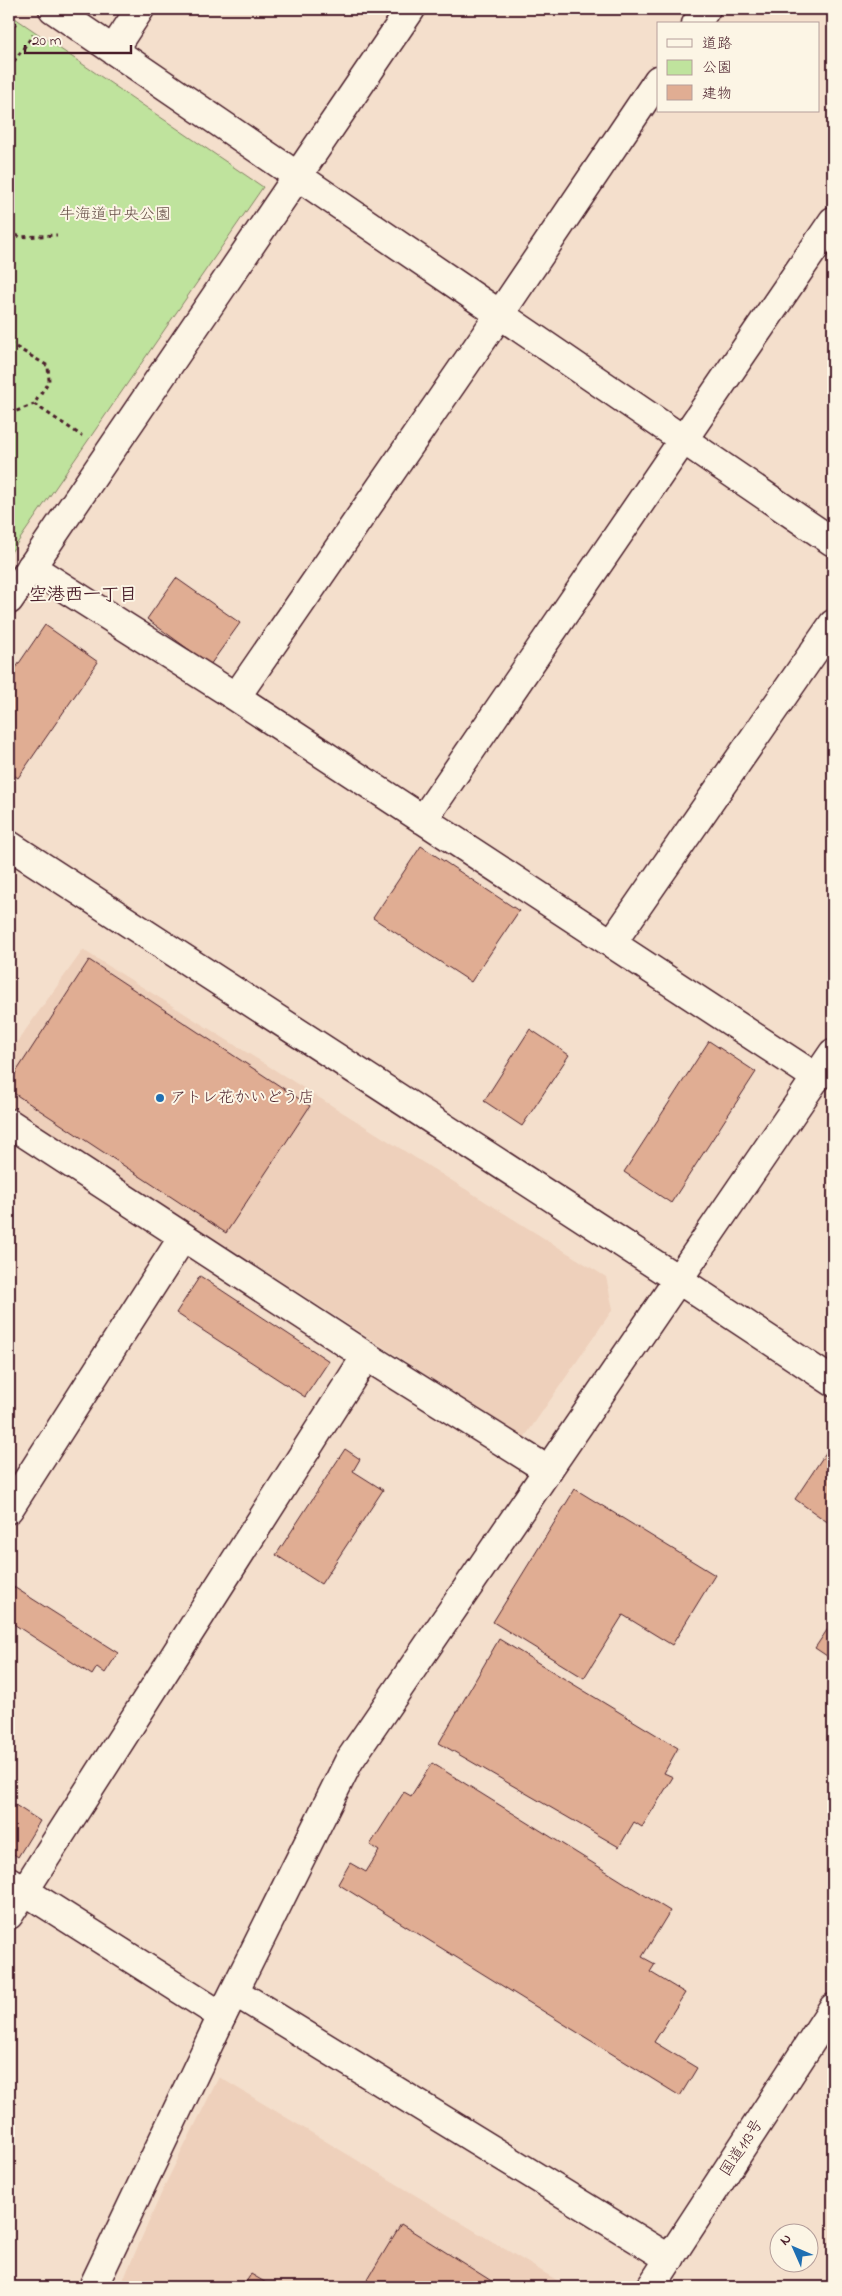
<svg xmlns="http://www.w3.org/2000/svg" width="842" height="2296" font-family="'Indie Flower','Klee One',sans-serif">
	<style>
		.built { fill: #eed0bb }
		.green { fill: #bfe39d; stroke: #848164 }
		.building { fill: #e0ad93; stroke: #4a1f2b }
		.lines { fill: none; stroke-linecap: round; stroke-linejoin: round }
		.street-casing { stroke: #4a1f2b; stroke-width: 31 }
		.secondary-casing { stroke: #4a1f2b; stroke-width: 31 }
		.highway-casing { stroke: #4a1f2b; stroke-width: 31 }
		.path { stroke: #4a1f2b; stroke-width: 3; stroke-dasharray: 4 4; stroke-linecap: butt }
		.street { stroke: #fcf5e5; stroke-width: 28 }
		.secondary { stroke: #fcf5e5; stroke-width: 28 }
		.highway { stroke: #fcf5e5; stroke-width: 28 }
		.poi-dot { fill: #1f6fb2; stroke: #fcf5e5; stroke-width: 2 }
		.labels { text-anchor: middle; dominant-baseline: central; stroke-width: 4; stroke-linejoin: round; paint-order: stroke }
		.park-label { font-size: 16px; fill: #675048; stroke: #fcf5e5 }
		.poi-label { font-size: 16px; fill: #4a1f2b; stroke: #fcf5e5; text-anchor: start }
		.street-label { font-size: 16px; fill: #4a1f2b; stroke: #fcf5e5 }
		.neighbourhood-label { font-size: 18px; font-weight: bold; fill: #4a1f2b; stroke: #fcf5e5 }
	</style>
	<rect width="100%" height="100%" fill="#f4dfcc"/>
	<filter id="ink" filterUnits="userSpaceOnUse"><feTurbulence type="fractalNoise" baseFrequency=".02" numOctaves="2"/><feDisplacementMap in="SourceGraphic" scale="10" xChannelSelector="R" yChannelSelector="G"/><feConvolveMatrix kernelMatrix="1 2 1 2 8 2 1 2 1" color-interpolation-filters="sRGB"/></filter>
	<g filter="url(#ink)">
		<path class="built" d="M 83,950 L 606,1277 L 613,1309 L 524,1438 L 9,1106 L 9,1053 Z
			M 219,2077 L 568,2287 L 120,2287 L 165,2185 Z"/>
		<path class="green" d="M 9,14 L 263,187 L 9,555 Z"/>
		<path class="building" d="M 176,578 L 240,623 L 210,665 L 147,619 Z
			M 45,625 L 98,662 L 18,778 L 9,772 L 9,678 Z
			M 421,846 L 519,911 L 471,982 L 373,918 Z
			M 89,960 L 310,1106 L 226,1233 L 9,1090 L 9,1083 Z
			M 530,1029 L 569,1055 L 522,1126 L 484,1101 Z
			M 709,1041 L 756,1072 L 671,1203 L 624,1172 Z
			M 200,1276 L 329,1361 L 305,1397 L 176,1313 Z
			M 345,1449 L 360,1459 L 353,1471 L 383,1490 L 321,1584 L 276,1555 Z
			M 827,1451 L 833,1455 L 833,1526 L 795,1499 Z
			M 575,1489 L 715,1575 L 672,1645 L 623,1615 L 584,1678 L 493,1622 Z
			M 9,1584 L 118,1653 L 105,1673 L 97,1667 L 92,1675 L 9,1621 Z
			M 833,1621 L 833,1660 L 815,1648 Z
			M 499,1639 L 678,1748 L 664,1773 L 673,1777 L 642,1827 L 634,1822 L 619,1847 L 439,1743 Z
			M 432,1763 L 670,1911 L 642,1957 L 655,1964 L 650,1972 L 685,1993 L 654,2042 L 697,2068 L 680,2096 L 338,1884 L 350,1863 L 366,1872 L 379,1851 L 370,1845 L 404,1792 L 411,1796 Z
			M 9,1801 L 40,1821 L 18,1857 L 9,1851 Z
			M 401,2224 L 501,2287 L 363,2287 Z
			M 251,2274 L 273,2287 L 243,2287 Z"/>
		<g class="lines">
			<g class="street-casing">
				<path id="street" d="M 53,9 L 833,542
					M 696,24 L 706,9
					M 113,50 L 140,9
					M 31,567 L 236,697 L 817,1078
					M 236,697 L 500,314 L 658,80
					M 423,820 L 833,221
					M 612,943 L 833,624
					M 9,1123 L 366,1356 L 548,1470
					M 9,1509 L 183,1237
					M 9,1881 L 222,2016
					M 9,1915 L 366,1356
					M 235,1992 L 670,2259"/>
			</g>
			<g class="secondary-casing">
				<path id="secondary" d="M 9,600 L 411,9
					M 9,845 L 679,1280 L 833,1382
					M 93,2287 L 222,2016 L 349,1761 L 833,1053"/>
			</g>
			<g class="highway-casing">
				<path id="highway" d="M 651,2287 L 833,2008"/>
			</g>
			<path class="path" d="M 9,32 L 18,20
				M 9,68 L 33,35
				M 9,231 L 20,237 L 57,235
				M 9,343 L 48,366 L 49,381 L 34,404 L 82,436
				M 9,414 L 34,404"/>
			<use href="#street" class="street"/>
			<use href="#secondary" class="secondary"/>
			<use href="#highway" class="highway"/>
		</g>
	</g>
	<circle class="poi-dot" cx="160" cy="1098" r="5"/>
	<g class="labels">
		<g class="park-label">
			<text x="115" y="215">牛海道中央公園</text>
		</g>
		<g class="poi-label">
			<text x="170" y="1098">アトレ花かいどう店</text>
		</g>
		<g class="street-label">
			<text transform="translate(742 2148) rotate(-57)">国道113号</text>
		</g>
		<g class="neighbourhood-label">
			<text x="83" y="596">空港西一丁目</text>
		</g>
	</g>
	<rect width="842" height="2296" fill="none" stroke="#fcf5e5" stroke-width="30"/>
	<rect x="15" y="15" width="812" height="2266" fill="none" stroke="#4a1f2b" stroke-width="2" filter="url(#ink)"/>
	<rect x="657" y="22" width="162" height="90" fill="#fcf5e5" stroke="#b59f9b"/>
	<rect x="667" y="39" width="25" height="8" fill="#fcf5e5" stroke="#b59f9b"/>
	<text x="702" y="48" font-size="15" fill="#4a1f2b">道路</text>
	<rect x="667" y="60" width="25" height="15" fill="#bfe39d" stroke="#b59f9b"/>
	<text x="702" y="72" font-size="15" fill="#4a1f2b">公園</text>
	<rect x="667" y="85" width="25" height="15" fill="#e0ad93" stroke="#b59f9b"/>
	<text x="702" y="98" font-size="15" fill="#4a1f2b">建物</text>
	<g transform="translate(794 2248) rotate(315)"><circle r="24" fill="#fcf5e5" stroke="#b59f9b"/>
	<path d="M0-4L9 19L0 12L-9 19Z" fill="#1f6fb2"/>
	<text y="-8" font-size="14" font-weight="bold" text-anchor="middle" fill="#4a1f2b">N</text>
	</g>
	<path d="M25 45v8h106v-8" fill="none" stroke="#4a1f2b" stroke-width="2.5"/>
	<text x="32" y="45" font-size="15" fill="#4a1f2b" stroke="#fcf5e5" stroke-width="4" paint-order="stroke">20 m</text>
</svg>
